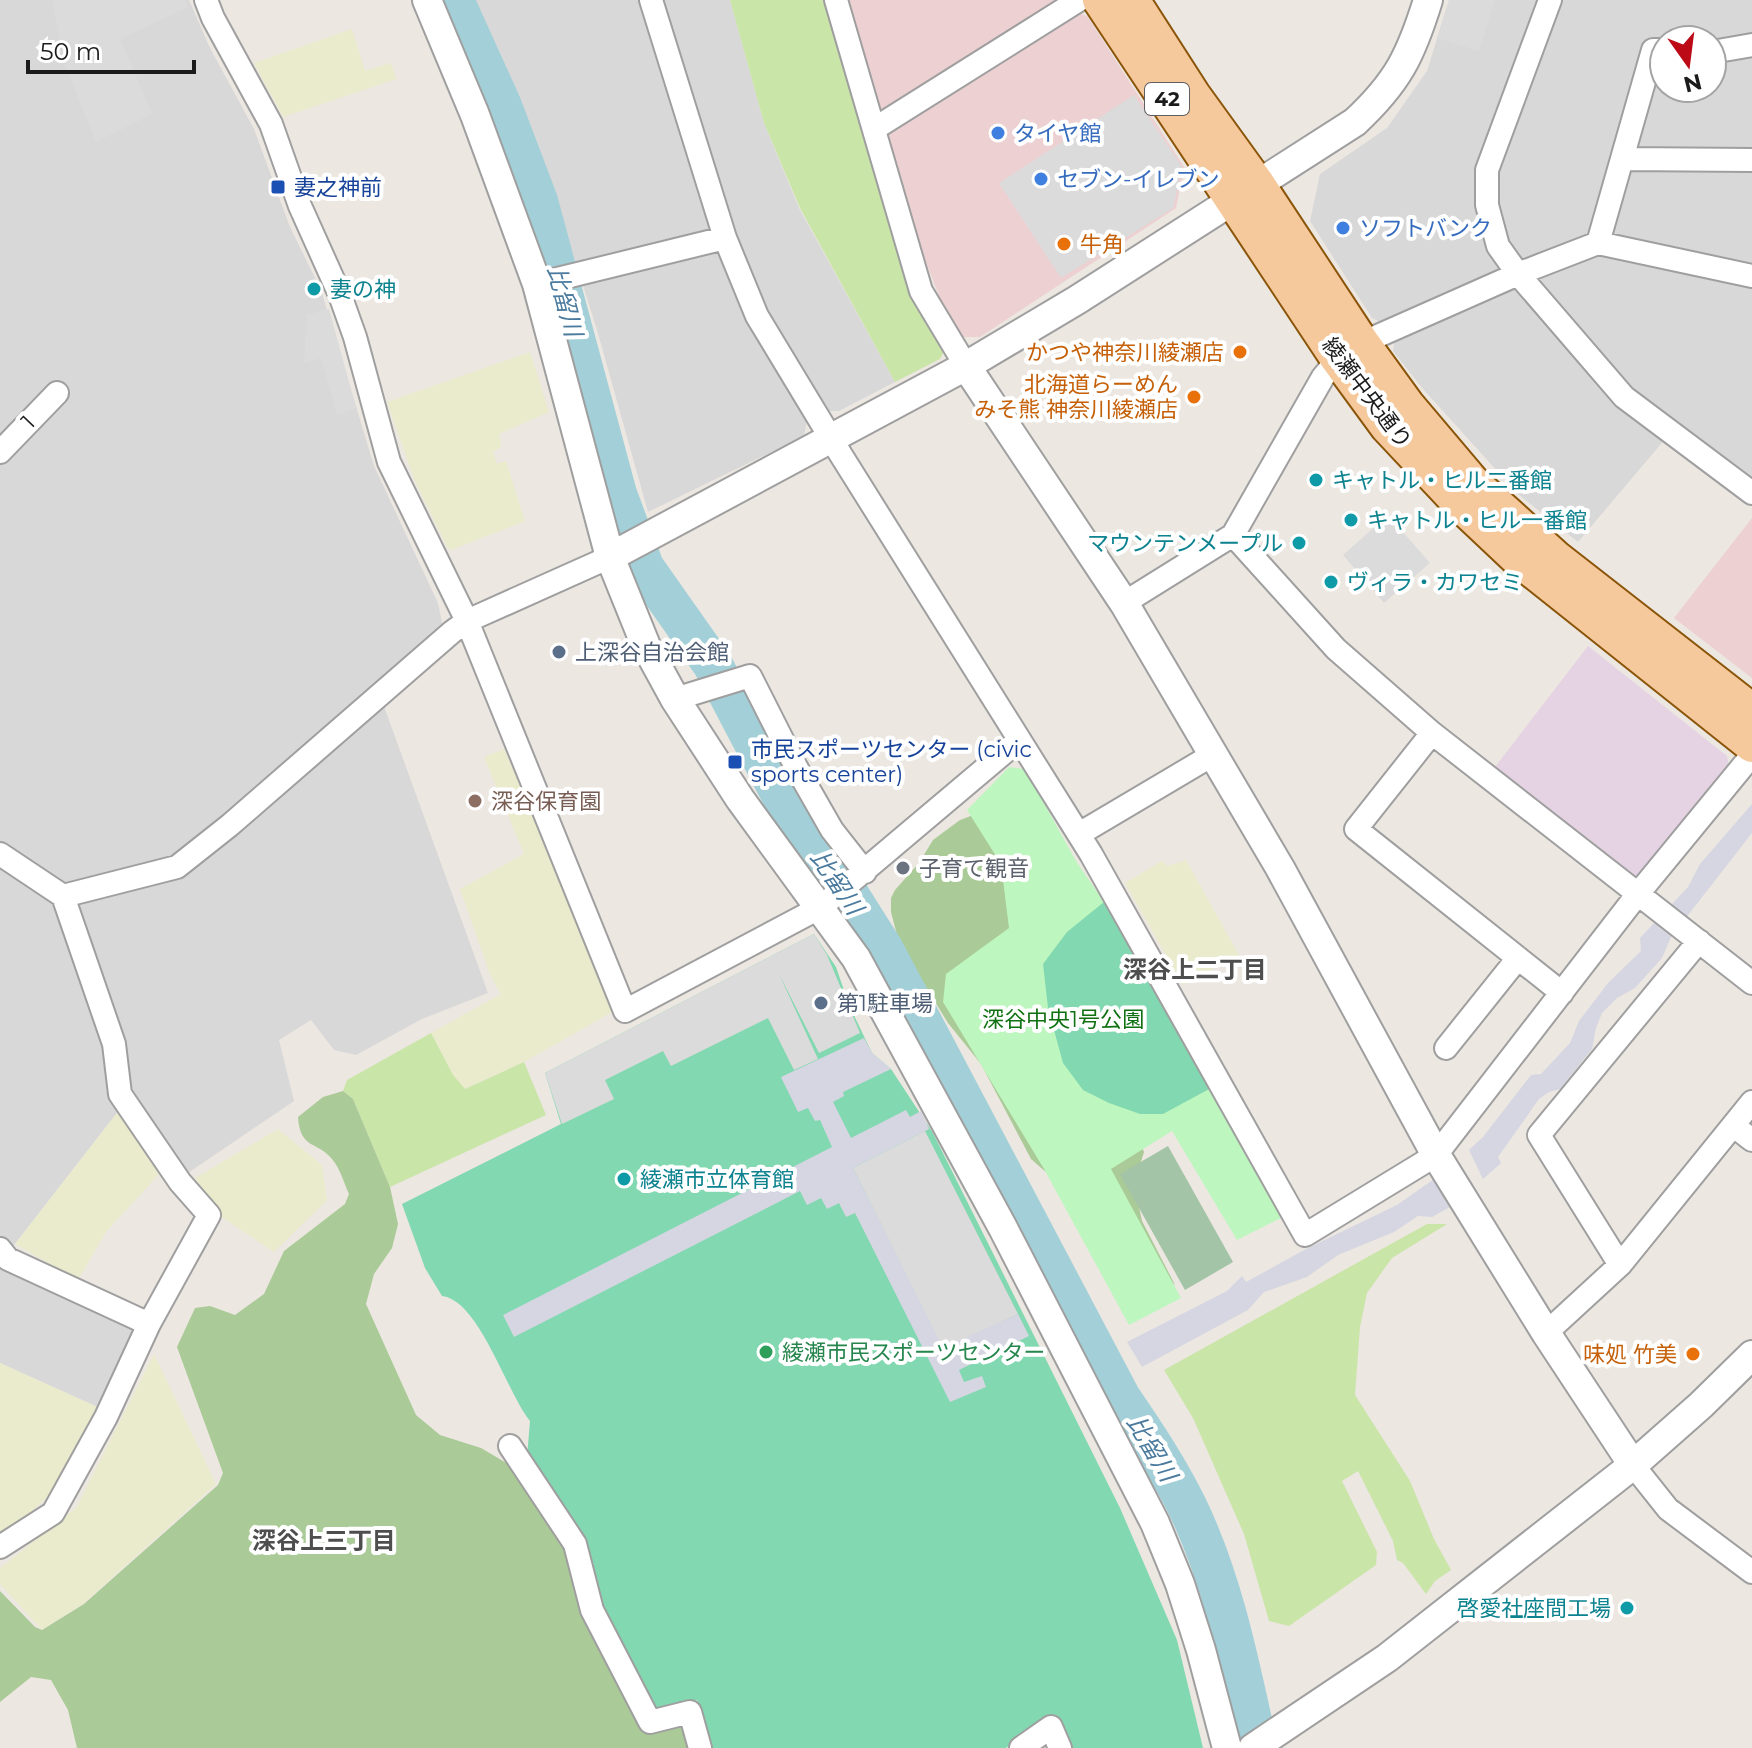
<svg xmlns="http://www.w3.org/2000/svg" width="1752" height="1748" font-family="Montserrat,'Noto Sans JP',sans-serif">
	<style>
		.residential { fill: #d9d8d8; fill-rule: evenodd }
		.commercial { fill: #edd0d1 }
		.industrial { fill: #e5d3e3 }
		.farmland { fill: #eaebcc }
		.grass { fill: #cae5a8 }
		.forest { fill: #aaca97 }
		.cemetery { fill: #a3c4a6 }
		.park { fill: #bef6bf }
		.pitch { fill: #82d8b0 }
		.parking { fill: #dbdbdb }
		.plaza { fill: #d5d6e2 }
		.pier { fill: #fff }
		.lines { fill: none; stroke-linecap: round; stroke-linejoin: round }
		.river { stroke: #a3d0d8; stroke-width: 40 }
		.minor-casing { stroke: #9f9f9f; stroke-width: 26 }
		.tertiary-casing { stroke: #9f9f9f; stroke-width: 32 }
		.primary-casing { stroke: #8a5508; stroke-width: 38 }
		.minor { stroke: #fff; stroke-width: 22 }
		.tertiary { stroke: #fff; stroke-width: 28 }
		.primary { stroke: #f6c99c; stroke-width: 34 }
		.shop-dot { fill: #3f7fe0; stroke: #fff; stroke-width: 3 }
		.transit-dot { fill: #1a4fb4; stroke: #fff; stroke-width: 3 }
		.food-dot { fill: #e8710a; stroke: #fff; stroke-width: 3 }
		.culture-dot { fill: #0f9aa8; stroke: #fff; stroke-width: 3 }
		.service-dot { fill: #5c6f8a; stroke: #fff; stroke-width: 3 }
		.education-dot { fill: #8d6e63; stroke: #fff; stroke-width: 3 }
		.worship-dot { fill: #6b7280; stroke: #fff; stroke-width: 3 }
		.leisure-dot { fill: #2e9e5b; stroke: #fff; stroke-width: 3 }
		.labels { text-anchor: middle; dominant-baseline: central; stroke-width: 8; stroke-linejoin: round; paint-order: stroke }
		.shield { fill: #fff; stroke: #5f5f5f; stroke-width: 2 }
		.shield-label { font-size: 20px; font-weight: bold; fill: #1b1b1b }
		.shop-label { font-size: 22px; fill: #366cbe; stroke: #fff; text-anchor: start }
		.transit-label { font-size: 22px; fill: #164399; stroke: #fff; text-anchor: start }
		.food-label { font-size: 22px; fill: #c56008; stroke: #fff; text-anchor: end }
		.culture-label { font-size: 22px; fill: #0d838f; stroke: #fff; text-anchor: start }
		.street-label { font-size: 22px; fill: #1b1b1b; stroke: #fff }
		.service-label { font-size: 22px; fill: #4e5e75; stroke: #fff; text-anchor: start }
		.education-label { font-size: 22px; fill: #785e54; stroke: #fff; text-anchor: start }
		.worship-label { font-size: 22px; fill: #5b616d; stroke: #fff; text-anchor: start }
		.park-label { font-size: 22px; fill: #107112; stroke: #fff }
		.leisure-label { font-size: 22px; fill: #27864d; stroke: #fff; text-anchor: start }
		.water-label { font-size: 24px; font-style: italic; fill: #4a7a9d; stroke: #fff }
		.neighbourhood-label { font-size: 24px; font-weight: bold; fill: #4e4e4e; stroke: #fff }
	</style>
	<rect width="100%" height="100%" fill="#ece7e1"/>
	<path class="residential" d="M 0,0 L 189,0 L 210,48 L 254,129 L 290,227 L 321,290 L 374,466 L 438,603 L 443,627 L 377,687 L 488,993 L 422,1019 L 356,1055 L 334,1050 L 311,1020 L 279,1040 L 294,1101 L 185,1175 L 120,1109 L 11,1249 L 138,1328 L 102,1409 L 0,1363 Z
		M 474,0 L 730,0 L 764,123 L 799,208 L 895,382 L 839,411 L 826,411 L 807,420 L 804,436 L 648,512 L 597,330 L 554,194 Z
		M 1449,0 L 1752,0 L 1752,506 L 1666,438 L 1578,542 L 1518,494 L 1423,389 L 1393,351 L 1395,339 L 1382,323 L 1372,318 L 1310,221 L 1320,174 L 1387,128 L 1427,71 ZM 1664,40 L 1712,40 L 1712,88 L 1664,88 Z"/>
	<path class="commercial" d="M 845,0 L 1072,0 L 1080,13 L 1088,17 L 1184,167 L 1176,208 L 980,337 L 963,337 L 943,306 L 922,252 Z
		M 1752,518 L 1752,678 L 1674,618 Z"/>
	<path class="industrial" d="M 1588,646 L 1727,756 L 1729,767 L 1643,875 L 1632,876 L 1495,767 Z"/>
	<path class="farmland" d="M 352,29 L 365,71 L 391,63 L 396,79 L 283,117 L 254,63 Z
		M 530,352 L 549,412 L 499,434 L 501,447 L 493,452 L 497,464 L 506,461 L 525,521 L 451,550 L 447,547 L 414,479 L 387,402 Z
		M 504,749 L 616,1010 L 524,1062 L 464,1089 L 453,1075 L 431,1033 L 501,994 L 491,977 L 460,889 L 524,854 L 484,757 Z
		M 1186,860 L 1239,955 L 1183,985 L 1125,883 L 1162,861 L 1168,866 Z
		M 120,1109 L 161,1172 L 106,1232 L 78,1280 L 15,1244 Z
		M 278,1129 L 322,1165 L 327,1200 L 274,1252 L 220,1216 L 195,1178 Z
		M 154,1354 L 216,1484 L 84,1603 L 42,1630 L 0,1584 L 0,1568 L 76,1508 Z
		M 0,1363 L 102,1409 L 57,1489 L 3,1536 L 0,1531 Z"/>
	<path class="grass" d="M 730,0 L 828,0 L 947,346 L 940,359 L 895,382 L 800,208 L 764,123 Z
		M 431,1033 L 453,1075 L 465,1089 L 524,1062 L 546,1115 L 390,1187 L 353,1099 L 343,1091 L 347,1080 Z
		M 1427,1224 L 1447,1224 L 1392,1258 L 1367,1293 L 1360,1327 L 1355,1395 L 1410,1481 L 1434,1539 L 1451,1570 L 1435,1581 L 1426,1594 L 1403,1563 L 1397,1560 L 1393,1541 L 1358,1471 L 1342,1481 L 1377,1552 L 1376,1565 L 1289,1626 L 1269,1621 L 1244,1534 L 1193,1418 L 1164,1370 Z"/>
	<path class="forest" d="M 984,811 L 1144,1152 L 1138,1171 L 1138,1202 L 1142,1221 L 1175,1285 L 1031,1159 L 981,1064 L 948,1023 L 899,943 L 891,912 L 891,898 L 895,890 L 919,863 L 933,840 L 960,820 Z
		M 343,1091 L 353,1099 L 390,1187 L 398,1224 L 392,1248 L 374,1274 L 366,1304 L 416,1415 L 440,1435 L 481,1448 L 508,1464 L 570,1549 L 582,1611 L 632,1713 L 641,1725 L 683,1727 L 689,1748 L 77,1748 L 68,1710 L 51,1680 L 31,1677 L 0,1702 L 0,1591 L 35,1627 L 42,1630 L 84,1604 L 218,1485 L 223,1473 L 177,1347 L 195,1308 L 210,1306 L 235,1315 L 264,1294 L 284,1251 L 345,1204 L 349,1194 C 344,1183 340,1168 332,1159 C 318,1141 300,1150 298,1117 L 323,1097 Z"/>
	<path class="cemetery" d="M 1168,1146 L 1233,1262 L 1185,1290 L 1120,1174 Z"/>
	<path class="park" d="M 1009,767 L 1025,769 L 1076,861 L 1104,902 L 1211,1088 L 1281,1218 L 1237,1240 L 1172,1131 L 1111,1169 L 1181,1298 L 1129,1325 L 1044,1169 L 943,1002 L 946,974 L 1009,928 L 1001,864 L 967,810 Z"/>
	<path class="pitch" d="M 1104,902 L 1211,1088 L 1163,1114 L 1140,1114 L 1109,1103 L 1083,1090 L 1063,1063 L 1048,1008 L 1043,964 L 1067,932 Z
		M 814,934 L 836,967 L 849,1005 L 872,1053 L 891,1069 L 933,1133 L 1120,1508 L 1177,1640 L 1203,1748 L 1069,1748 L 1057,1716 L 1051,1715 L 1006,1748 L 711,1748 L 697,1700 L 659,1710 L 644,1704 L 599,1600 L 588,1549 L 527,1457 L 530,1421 C 506,1391 479,1300 442,1296 L 425,1268 L 402,1204 L 561,1124 L 545,1073 Z"/>
	<path class="parking" d="M 52,0 L 185,0 L 188,7 L 120,39 L 152,114 L 96,142 L 65,65 Z
		M 1449,0 L 1495,0 L 1479,51 L 1437,38 Z
		M 1134,95 L 1182,167 L 1173,208 L 1061,278 L 999,183 Z
		M 329,309 L 356,408 L 337,414 L 321,358 L 304,363 L 307,315 Z
		M 1388,515 L 1430,563 L 1384,603 L 1343,555 Z
		M 814,934 L 827,955 L 860,1033 L 819,1053 L 779,974 L 818,1059 L 794,1070 L 768,1018 L 671,1066 L 663,1051 L 605,1080 L 614,1099 L 562,1124 L 545,1073 Z
		M 925,1131 L 1018,1314 L 943,1349 L 853,1168 Z"/>
	<path class="plaza" d="M 1752,804 L 1752,833 L 1671,937 L 1662,958 L 1635,988 L 1617,998 L 1602,1013 L 1596,1028 L 1592,1049 L 1560,1089 L 1549,1092 L 1539,1099 L 1498,1157 L 1501,1163 L 1483,1179 L 1469,1150 L 1483,1137 L 1531,1075 L 1541,1074 L 1570,1043 L 1579,1021 L 1608,983 L 1641,951 L 1640,938 L 1688,887 L 1700,864 Z
		M 864,1038 L 872,1053 L 891,1069 L 843,1092 L 844,1096 L 833,1102 L 851,1138 L 906,1110 L 910,1117 L 921,1111 L 929,1129 L 853,1168 L 943,1348 L 1018,1314 L 1029,1336 L 959,1370 L 964,1382 L 982,1376 L 986,1387 L 950,1402 L 855,1213 L 846,1217 L 839,1203 L 827,1209 L 821,1198 L 807,1205 L 800,1191 L 514,1337 L 503,1315 L 832,1147 L 820,1120 L 815,1121 L 808,1108 L 798,1112 L 781,1077 Z
		M 1437,1177 L 1454,1201 L 1450,1207 L 1432,1217 L 1418,1216 L 1394,1232 L 1338,1255 L 1307,1277 L 1264,1292 L 1248,1310 L 1142,1367 L 1127,1342 L 1227,1291 L 1242,1276 L 1246,1282 L 1306,1249 L 1397,1205 Z"/>
	<path class="pier" d="M 611,497 L 642,510 L 654,554 L 650,557 L 641,581 Z
		M 1226,1690 L 1237,1700 L 1259,1705 L 1271,1748 L 1239,1748 Z"/>
	<g class="lines">
		<path class="river" d="M 454,0 L 502,106 L 538,201 L 617,494 L 644,567 L 713,665 L 792,816 L 834,871 L 884,950 L 1121,1398 C 1145,1433 1169,1469 1188,1508 C 1224,1583 1240,1667 1258,1748"/>
		<g class="minor-casing">
			<path id="minor" d="M 206,0 L 213,18 L 271,124 L 300,206 L 340,295 L 355,337 L 389,462 L 467,621 L 625,1011 L 821,907 L 1019,740
				M 651,0 L 725,238 L 757,316 L 841,455 L 1091,854 L 1305,1235 L 1436,1155 L 1637,895 L 1752,755
				M 836,0 L 921,291 L 966,366
				M 1550,0 L 1487,170 L 1487,205 L 1498,246 L 1518,274 L 1624,397 L 1752,493
				M 1712,52 L 1752,45
				M 874,129 L 1079,0
				M 1624,159 L 1752,160
				M 1598,243 L 1653,50 L 1664,50
				M 537,284 L 725,238
				M 1362,343 L 1518,274 L 1598,243 L 1752,276
				M 0,452 L 57,393
				M 1233,535 L 1336,649 L 1432,733 L 1752,983
				M 1124,603 L 1233,535 L 1323,377 L 1338,359
				M 675,699 L 750,676 L 796,767 L 832,830 L 865,872
				M 1432,733 L 1356,829 L 1562,993
				M 1079,834 L 1214,754
				M 0,854 L 63,896 L 114,1044 L 120,1094 L 180,1182 L 209,1215 L 149,1324 L 106,1417 L 53,1513 L 0,1547
				M 63,896 L 177,867 L 230,825 L 452,632 L 467,621 L 610,557
				M 1446,1048 L 1518,958
				M 1734,1126 L 1752,1140
				M 0,1249 L 8,1259 L 149,1324
				M 1620,1265 L 1539,1135 L 1699,941
				M 1546,1333 L 1620,1265 L 1752,1102
				M 510,1446 L 575,1544 L 592,1610 L 650,1722 L 690,1712 L 700,1748
				M 1633,1465 L 1668,1509 L 1752,1572
				M 1021,1748 L 1051,1727 L 1060,1748"/>
		</g>
		<g class="tertiary-casing">
			<path id="tertiary" d="M 427,0 L 475,115 L 537,284 L 610,557 L 646,646 L 675,699 L 740,799 L 856,958 L 1003,1228 L 1155,1523 L 1180,1584 L 1201,1650 L 1227,1748
				M 966,366 L 1124,603 L 1280,868 L 1436,1155 L 1546,1333 L 1633,1465
				M 610,557 L 966,366 L 1077,300 L 1355,122 C 1398,82 1411,55 1428,0
				M 1253,1748 L 1387,1658 L 1633,1465 L 1701,1405 L 1752,1355"/>
		</g>
		<g class="primary-casing">
			<path id="primary" d="M 1100,0 L 1338,359 L 1387,426 L 1464,508 L 1517,558 L 1752,745
				M 1132,0 L 1193,95 L 1258,185 L 1362,343 L 1407,405 L 1473,483 L 1557,559 L 1752,711"/>
		</g>
		<use href="#minor" class="minor"/>
		<use href="#tertiary" class="tertiary"/>
		<use href="#primary" class="primary"/>
	</g>
	<g class="shop-dot">
		<circle cx="998" cy="133" r="8"/>
		<circle cx="1041" cy="179" r="8"/>
		<circle cx="1343" cy="228" r="8"/>
	</g>
	<g class="transit-dot">
		<rect x="270" y="179" width="16" height="16" rx="4"/>
		<rect x="727" y="754" width="16" height="16" rx="4"/>
	</g>
	<g class="food-dot">
		<circle cx="1064" cy="244" r="8"/>
		<circle cx="1240" cy="352" r="8"/>
		<circle cx="1194" cy="397" r="8"/>
		<circle cx="1693" cy="1354" r="8"/>
	</g>
	<g class="culture-dot">
		<circle cx="314" cy="289" r="8"/>
		<circle cx="1316" cy="480" r="8"/>
		<circle cx="1351" cy="520" r="8"/>
		<circle cx="1299" cy="543" r="8"/>
		<circle cx="1331" cy="582" r="8"/>
		<circle cx="624" cy="1179" r="8"/>
		<circle cx="1627" cy="1608" r="8"/>
	</g>
	<g class="service-dot">
		<circle cx="559" cy="652" r="8"/>
		<circle cx="821" cy="1003" r="8"/>
	</g>
	<circle class="education-dot" cx="475" cy="801" r="8"/>
	<circle class="worship-dot" cx="903" cy="868" r="8"/>
	<circle class="leisure-dot" cx="766" cy="1352" r="8"/>
	<g class="labels">
		<rect class="shield" x="1145" y="83" width="44" height="32" rx="6"/>
		<g class="shield-label">
			<text x="1167" y="99">42</text>
		</g>
		<g class="shop-label">
			<text x="1014" y="133">タイヤ館</text>
			<text x="1057" y="179">セブン-イレブン</text>
			<text x="1359" y="228">ソフトバンク</text>
		</g>
		<g class="transit-label">
			<text x="294" y="187">妻之神前</text>
			<text x="751" y="749">市民スポーツセンター (civic<tspan x="751" dy="25">sports center)</tspan></text>
		</g>
		<g class="food-label">
			<text x="1080" y="244" text-anchor="start">牛角</text>
			<text x="1224" y="352">かつや神奈川綾瀬店</text>
			<text x="1178" y="384">北海道らーめん<tspan x="1178" dy="25">みそ熊 神奈川綾瀬店</tspan></text>
			<text x="1677" y="1354">味処 竹美</text>
		</g>
		<g class="culture-label">
			<text x="330" y="289">妻の神</text>
			<text x="1332" y="480">キャトル・ヒル二番館</text>
			<text x="1367" y="520">キャトル・ヒル一番館</text>
			<text x="1283" y="543" text-anchor="end">マウンテンメープル</text>
			<text x="1347" y="582">ヴィラ・カワセミ</text>
			<text x="640" y="1179">綾瀬市立体育館</text>
			<text x="1611" y="1608" text-anchor="end">啓愛社座間工場</text>
		</g>
		<g class="street-label">
			<text transform="translate(1367 393) rotate(53)">綾瀬中央通り</text>
			<text transform="translate(28 422) rotate(-46)">1</text>
		</g>
		<g class="service-label">
			<text x="575" y="652">上深谷自治会館</text>
			<text x="837" y="1003">第1駐車場</text>
		</g>
		<g class="education-label">
			<text x="491" y="801">深谷保育園</text>
		</g>
		<g class="worship-label">
			<text x="919" y="868">子育て観音</text>
		</g>
		<g class="park-label">
			<text x="1063" y="1019">深谷中央1号公園</text>
		</g>
		<g class="leisure-label">
			<text x="782" y="1352">綾瀬市民スポーツセンター</text>
		</g>
		<g class="water-label">
			<text transform="translate(565 301) rotate(75)">比留川</text>
			<text transform="translate(837 882) rotate(56)">比留川</text>
			<text transform="translate(1152 1448) rotate(59)">比留川</text>
		</g>
		<g class="neighbourhood-label">
			<text x="1195" y="969">深谷上二丁目</text>
			<text x="324" y="1540">深谷上三丁目</text>
		</g>
	</g>
	<g transform="translate(1688 64) rotate(166)"><circle r="38" fill="#ffffff" stroke="#a4a4a4" stroke-width="2"/>
	<path d="M0-6L14 30L0 20L-14 30Z" fill="#bc0a17"/>
	<text y="-12" font-size="22" font-weight="bold" text-anchor="middle" fill="#1b1b1b">N</text>
	</g>
	<path d="M28 60v12h166v-12" fill="none" stroke="#1b1b1b" stroke-width="4"/>
	<text x="40" y="60" font-size="24" fill="#1b1b1b" stroke="#ffffff" stroke-width="6" paint-order="stroke">50 m</text>
</svg>
